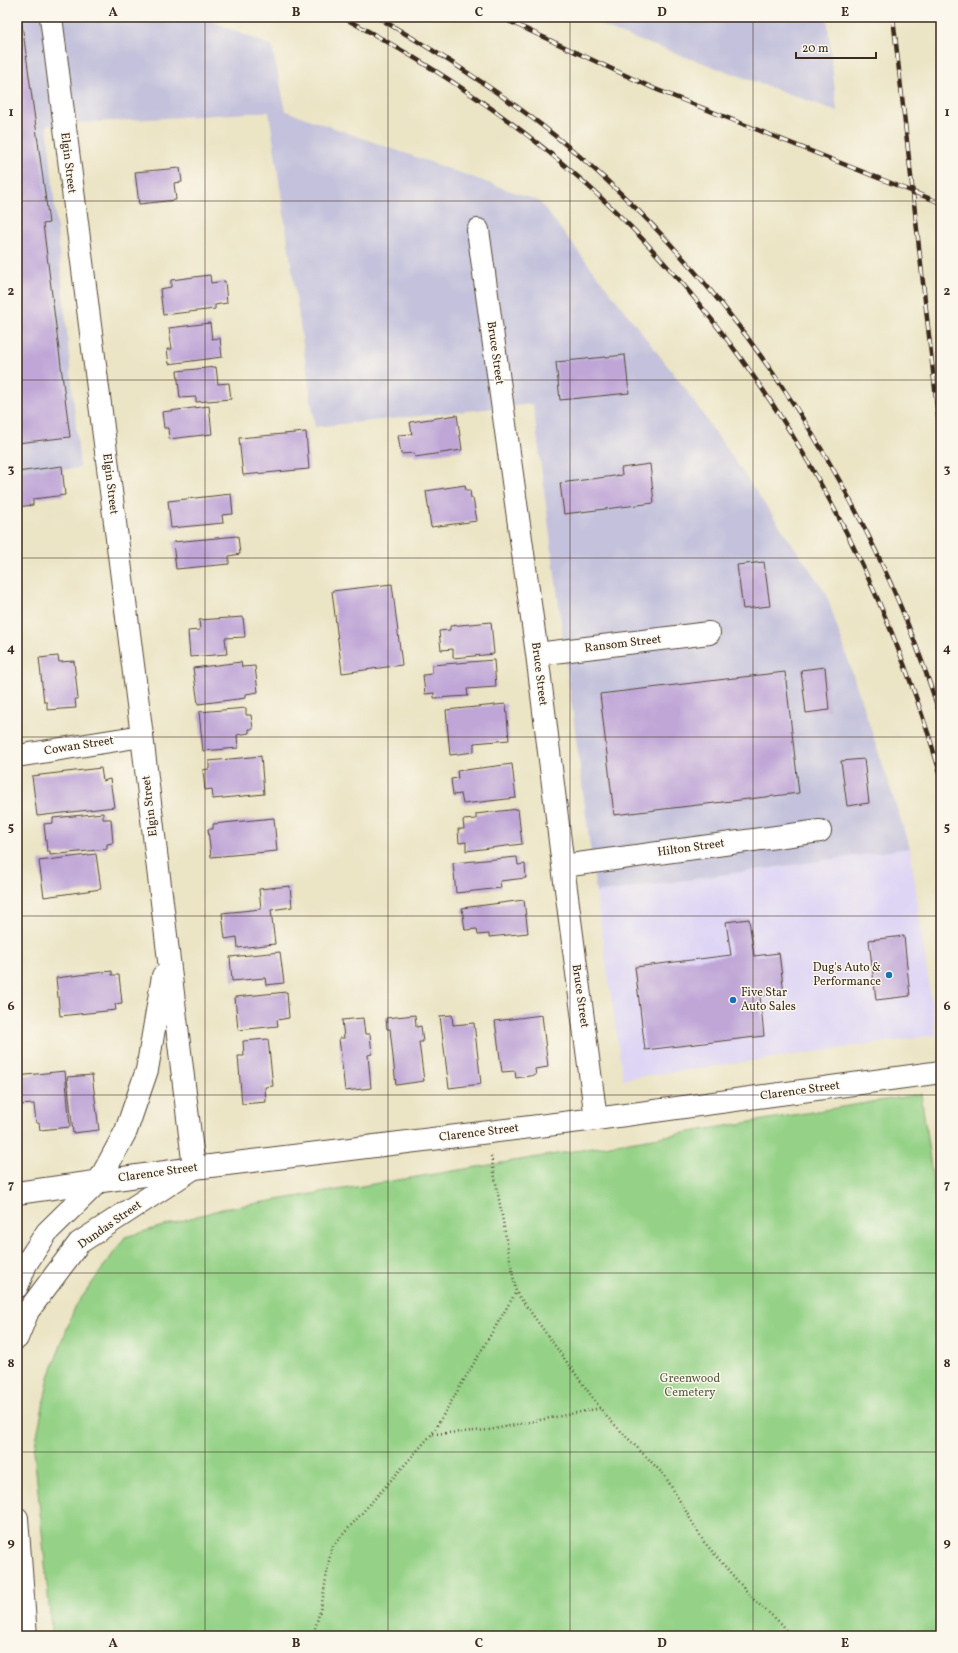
<svg xmlns="http://www.w3.org/2000/svg" width="958" height="1653" font-family="Vollkorn,serif">
	<style>
		.built { fill: #ded5f5 }
		.industrial { fill: #c3c1db }
		.green { fill: #95d287; stroke: #687e52 }
		.building { fill: #bfa6d7 }
		.lines { fill: none; stroke-linecap: round; stroke-linejoin: round }
		.minor-casing { stroke: #554637; stroke-width: 24 }
		.tertiary-casing { stroke: #554637; stroke-width: 24 }
		.secondary-casing { stroke: #554637; stroke-width: 24 }
		.path { stroke: #554637; stroke-width: 2.5; stroke-dasharray: 1 3; stroke-linecap: butt }
		.minor { stroke: #fff; stroke-width: 22 }
		.tertiary { stroke: #fff; stroke-width: 22 }
		.secondary { stroke: #fff; stroke-width: 22 }
		.rail-casing { stroke: #3b2a1e; stroke-width: 4.5 }
		.rail { stroke: #fbf7ec; stroke-width: 3; stroke-dasharray: 9; stroke-linecap: butt }
		.grid { fill: none; stroke: #3b2a1e; stroke-width: 1; stroke-opacity: 0.55 }
		.poi-dot { fill: #1f6fb2; stroke: #fbf7ec; stroke-width: 1.5 }
		.labels { text-anchor: middle; dominant-baseline: central; stroke-width: 3; stroke-linejoin: round; paint-order: stroke }
		.street-label { font-size: 12px; fill: #3b2a1e; stroke: #fbf7ec }
		.poi-label { font-size: 12px; fill: #3b2a1e; stroke: #fbf7ec; text-anchor: end }
		.park-label { font-size: 12px; fill: #565c3e; stroke: #fbf7ec }
		.neatline { fill: none; stroke: #3b2a1e; stroke-width: 1.5 }
		.grid-label { font-size: 13px; text-anchor: middle; font-weight: bold; fill: #3b2a1e }
	</style>
	<rect width="100%" height="100%" fill="#fbf7ec"/>
	<filter id="ink" filterUnits="userSpaceOnUse"><feTurbulence type="fractalNoise" baseFrequency=".025" numOctaves="2"/><feDisplacementMap in="SourceGraphic" scale="8" xChannelSelector="R" yChannelSelector="G"/><feConvolveMatrix kernelMatrix="1 2 1 2 8 2 1 2 1" color-interpolation-filters="sRGB"/></filter>
	<filter id="wash" filterUnits="userSpaceOnUse"><feTurbulence type="fractalNoise" baseFrequency=".012" numOctaves="4" result="noise"/><feDisplacementMap in="SourceGraphic" scale="16" xChannelSelector="R" yChannelSelector="G"/><feGaussianBlur stdDeviation="0.9" result="paint"/><feColorMatrix in="noise" values="0 0 0 0 0 0 0 0 0 0 0 0 0 0 0 0 0 1.4 0 .05"/><feComposite in="paint" operator="in"/></filter>
	<g filter="url(#wash)">
		<rect width="100%" height="100%" fill="#ebe4c5"/>
		<path class="built" d="M 910,848 L 936,1035 L 623,1079 L 596,893 Z"/>
		<path class="industrial" d="M 17,17 L 202,17 L 272,46 L 286,111 L 539,201 L 684,387 L 826,593 L 910,848 L 596,893 L 533,404 L 315,427 L 269,112 L 47,125 L 80,468 L 17,474 Z
			M 584,17 L 827,17 L 837,111 L 616,32 Z"/>
		<path class="green" d="M 921,1094 L 941,1240 L 941,1636 L 52,1636 L 34,1450 L 49,1377 L 75,1307 L 125,1237 L 222,1209 Z"/>
		<g id="blocks">
			<path class="building" d="M 17,17 L 21,17 L 49,223 L 43,224 L 70,437 L 17,443 Z
				M 180,168 L 182,182 L 174,183 L 176,200 L 139,204 L 135,172 Z
				M 210,275 L 211,283 L 225,281 L 227,303 L 215,305 L 215,309 L 163,315 L 160,289 L 171,287 L 171,280 Z
				M 210,323 L 212,339 L 220,338 L 222,357 L 169,364 L 167,349 L 172,349 L 169,328 Z
				M 625,355 L 629,393 L 560,400 L 556,362 Z
				M 216,367 L 218,384 L 229,383 L 231,399 L 196,402 L 196,397 L 180,398 L 177,371 Z
				M 209,406 L 212,434 L 169,439 L 168,428 L 164,428 L 162,412 Z
				M 457,415 L 462,450 L 415,457 L 414,453 L 401,454 L 398,435 L 412,434 L 410,422 Z
				M 306,432 L 309,469 L 243,475 L 239,438 Z
				M 650,464 L 654,503 L 564,514 L 560,483 L 622,475 L 621,468 Z
				M 62,466 L 65,495 L 33,499 L 33,505 L 17,507 L 17,472 Z
				M 465,485 L 466,490 L 470,490 L 471,498 L 473,498 L 477,521 L 431,527 L 426,491 Z
				M 231,494 L 233,514 L 222,515 L 223,523 L 171,528 L 168,501 Z
				M 238,536 L 240,554 L 229,556 L 229,564 L 176,569 L 173,542 Z
				M 764,562 L 770,606 L 743,609 L 737,565 Z
				M 392,584 L 402,665 L 342,673 L 332,591 Z
				M 243,617 L 245,637 L 225,638 L 227,654 L 190,657 L 188,631 L 200,630 L 199,620 Z
				M 491,622 L 494,654 L 453,658 L 453,649 L 441,650 L 439,631 L 450,630 L 450,626 Z
				M 58,656 L 59,662 L 74,661 L 78,699 L 75,699 L 76,708 L 47,710 L 47,702 L 44,702 L 39,658 Z
				M 494,660 L 496,687 L 467,689 L 468,696 L 434,698 L 434,693 L 425,694 L 423,675 L 432,674 L 432,665 Z
				M 241,662 L 242,667 L 255,666 L 258,692 L 246,694 L 246,698 L 198,704 L 193,668 Z
				M 825,667 L 829,710 L 806,713 L 801,670 Z
				M 785,672 L 799,793 L 614,815 L 600,694 Z
				M 506,704 L 509,740 L 474,743 L 474,752 L 450,755 L 446,710 Z
				M 246,708 L 246,715 L 251,715 L 253,729 L 249,729 L 249,733 L 237,735 L 238,748 L 203,751 L 199,712 Z
				M 261,756 L 264,794 L 213,799 L 212,789 L 205,790 L 203,770 L 209,769 L 209,761 Z
				M 864,759 L 869,803 L 847,806 L 841,761 Z
				M 512,764 L 516,798 L 463,804 L 461,794 L 453,795 L 451,779 L 458,778 L 457,771 Z
				M 101,768 L 103,781 L 110,779 L 114,807 L 37,816 L 32,776 Z
				M 518,809 L 522,844 L 466,851 L 466,842 L 459,843 L 458,829 L 464,829 L 463,820 L 476,819 L 476,814 Z
				M 103,813 L 103,819 L 111,819 L 113,843 L 107,844 L 107,849 L 50,855 L 50,851 L 47,851 L 44,824 L 53,823 L 53,818 Z
				M 274,818 L 277,851 L 211,857 L 208,829 L 213,829 L 213,824 Z
				M 96,854 L 101,889 L 44,897 L 39,861 Z
				M 517,857 L 518,865 L 525,864 L 526,878 L 500,881 L 501,888 L 456,893 L 453,863 Z
				M 290,886 L 292,907 L 271,910 L 275,944 L 238,948 L 237,937 L 225,939 L 222,913 L 261,909 L 259,889 Z
				M 524,900 L 528,933 L 489,937 L 489,934 L 478,935 L 477,929 L 465,930 L 462,908 Z
				M 749,919 L 754,956 L 779,953 L 784,993 L 760,996 L 764,1036 L 645,1050 L 635,967 L 731,955 L 726,922 Z
				M 904,936 L 910,996 L 876,1000 L 869,940 Z
				M 280,952 L 284,983 L 266,985 L 265,978 L 232,981 L 230,957 Z
				M 112,971 L 112,975 L 119,975 L 122,1003 L 115,1004 L 116,1010 L 60,1016 L 56,978 Z
				M 287,992 L 289,1018 L 277,1020 L 278,1026 L 238,1030 L 235,997 Z
				M 415,1015 L 416,1027 L 421,1026 L 423,1042 L 419,1042 L 424,1081 L 396,1085 L 390,1029 L 387,1029 L 386,1018 Z
				M 452,1015 L 453,1025 L 474,1023 L 481,1084 L 449,1088 L 440,1016 Z
				M 542,1015 L 548,1067 L 535,1069 L 536,1075 L 516,1078 L 515,1071 L 502,1072 L 495,1021 Z
				M 363,1018 L 365,1034 L 370,1034 L 372,1054 L 368,1055 L 371,1088 L 345,1091 L 339,1038 L 344,1038 L 342,1020 Z
				M 268,1039 L 273,1086 L 265,1087 L 266,1102 L 242,1104 L 238,1056 L 244,1056 L 243,1041 Z
				M 65,1071 L 70,1127 L 40,1130 L 39,1123 L 36,1123 L 34,1104 L 17,1105 L 17,1076 Z
				M 92,1075 L 99,1130 L 73,1133 L 67,1077 Z"/>
		</g>
	</g>
	<g filter="url(#ink)">
		<use href="#blocks" fill-opacity="0" stroke="#554637" stroke-width="1"/>
		<g class="lines">
			<g class="minor-casing">
				<path id="minor" d="M 478,230 L 537,654 L 563,866 L 596,1119
					M 537,654 L 709,633
					M 17,756 L 142,736
					M 563,866 L 820,831"/>
			</g>
			<g class="tertiary-casing">
				<path id="tertiary" d="M 17,1287 L 26,1264 L 47,1232 L 99,1181
					M 17,1338 L 28,1311 L 79,1243 L 194,1168
					M 17,1518 L 26,1636"/>
			</g>
			<g class="secondary-casing">
				<path id="secondary" d="M 51,17 L 142,736 L 194,1168
					M 99,1181 L 126,1131 L 147,1070 L 163,976
					M 17,1193 L 194,1168 L 596,1119 L 941,1072"/>
			</g>
			<path class="path" d="M 491,1156 L 516,1292 L 606,1416 L 665,1476 L 704,1542 L 755,1601 L 783,1625 L 789,1636
				M 433,1434 L 489,1430 L 601,1408
				M 313,1636 L 322,1603 L 331,1548 L 432,1434 L 516,1292"/>
			<use href="#minor" class="minor"/>
			<use href="#tertiary" class="tertiary"/>
			<use href="#secondary" class="secondary"/>
			<g class="rail-casing">
				<path id="rail" d="M 342,17 C 454,76 563,153 649,246 C 788,396 885,580 941,776
					M 377,17 C 439,53 499,91 554,135 C 735,280 873,498 941,718
					M 500,17 L 655,89 L 941,203
					M 893,17 L 941,442"/>
			</g>
			<use href="#rail" class="rail"/>
		</g>
	</g>
	<path class="grid" d="M 205,17 L 205,1636M 388,17 L 388,1636M 570,17 L 570,1636M 753,17 L 753,1636M 17,201 L 941,201M 17,380 L 941,380M 17,558 L 941,558M 17,737 L 941,737M 17,916 L 941,916M 17,1095 L 941,1095M 17,1273 L 941,1273M 17,1452 L 941,1452"/>
	<g class="poi-dot">
		<circle cx="889" cy="975" r="4"/>
		<circle cx="733" cy="1000" r="4"/>
	</g>
	<g class="labels">
		<g class="street-label">
			<text transform="translate(68 163) rotate(83)">Elgin Street</text>
			<text transform="translate(495 353) rotate(82)">Bruce Street</text>
			<text transform="translate(110 484) rotate(83)">Elgin Street</text>
			<text transform="translate(623 644) rotate(-7)">Ransom Street</text>
			<text transform="translate(539 674) rotate(83)">Bruce Street</text>
			<text transform="translate(79 746) rotate(-9)">Cowan Street</text>
			<text transform="translate(150 806) rotate(-97)">Elgin Street</text>
			<text transform="translate(691 848) rotate(-8)">Hilton Street</text>
			<text transform="translate(580 996) rotate(82)">Bruce Street</text>
			<text transform="translate(800 1091) rotate(-8)">Clarence Street</text>
			<text transform="translate(479 1133) rotate(-7)">Clarence Street</text>
			<text transform="translate(158 1173) rotate(-8)">Clarence Street</text>
			<text transform="translate(110 1225) rotate(-35)">Dundas Street</text>
		</g>
		<g class="poi-label">
			<text x="881" y="968">Dug's Auto &amp;<tspan x="881" dy="14">Performance</tspan></text>
			<text x="741" y="993" text-anchor="start">Five Star<tspan x="741" dy="14">Auto Sales</tspan></text>
		</g>
		<g class="park-label">
			<text x="690" y="1379">Greenwood<tspan x="690" dy="14">Cemetery</tspan></text>
		</g>
	</g>
	<rect width="958" height="1653" fill="none" stroke="#fbf7ec" stroke-width="44"/>
	<path d="M796 52v6h80v-6" fill="none" stroke="#3b2a1e" stroke-width="2"/>
	<text x="802" y="52" font-size="12" fill="#3b2a1e" stroke="#fbf7ec" stroke-width="3" paint-order="stroke">20 m</text>
	<rect x="22" y="22" width="914" height="1609" class="neatline"/>
	<g class="grid-label">
		<text x="113" y="16">A</text>
		<text x="296" y="16">B</text>
		<text x="479" y="16">C</text>
		<text x="662" y="16">D</text>
		<text x="845" y="16">E</text>
		<text x="11" y="116">1</text>
		<text x="947" y="116">1</text>
		<text x="11" y="295">2</text>
		<text x="947" y="295">2</text>
		<text x="11" y="473">3</text>
		<text x="947" y="473">3</text>
		<text x="11" y="652">4</text>
		<text x="947" y="652">4</text>
		<text x="11" y="831">5</text>
		<text x="947" y="831">5</text>
		<text x="11" y="1010">6</text>
		<text x="947" y="1010">6</text>
		<text x="11" y="1189">7</text>
		<text x="947" y="1189">7</text>
		<text x="11" y="1367">8</text>
		<text x="947" y="1367">8</text>
		<text x="11" y="1546">9</text>
		<text x="947" y="1546">9</text>
		<text x="113" y="1647">A</text>
		<text x="296" y="1647">B</text>
		<text x="479" y="1647">C</text>
		<text x="662" y="1647">D</text>
		<text x="845" y="1647">E</text>
	</g>
</svg>
